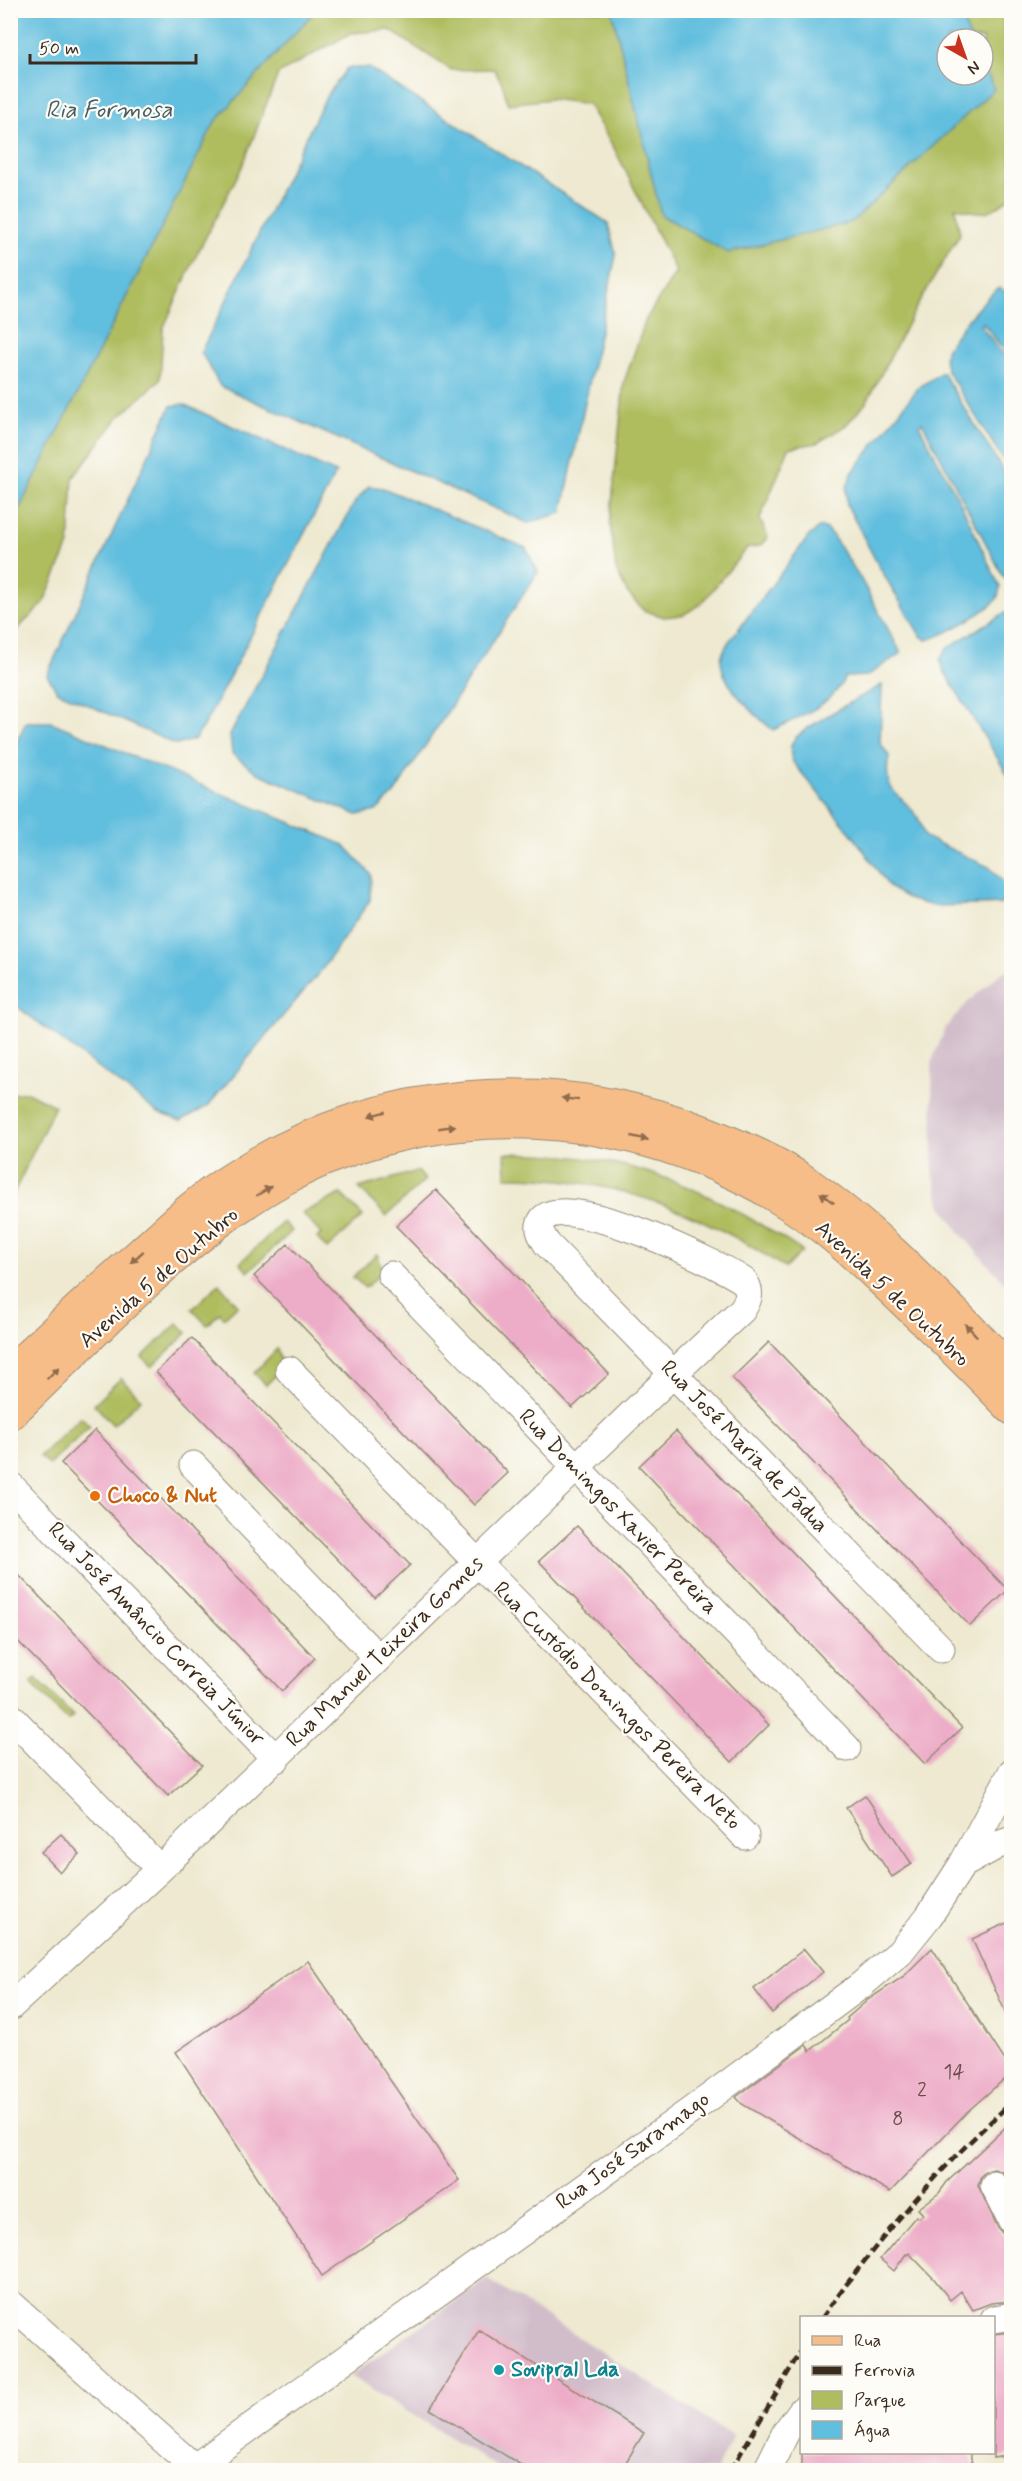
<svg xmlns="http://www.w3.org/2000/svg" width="1022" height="2481" font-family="Mynerve,sans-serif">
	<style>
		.industrial { fill: #d1bdca }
		.green { fill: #afbd5f; stroke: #75743e; stroke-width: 1.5 }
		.water { fill: #60bede; stroke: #4e747e; stroke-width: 1.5 }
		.building { fill: #edadc8 }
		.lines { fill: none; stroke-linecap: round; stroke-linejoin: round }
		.minor-casing { stroke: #948a77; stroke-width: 29 }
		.major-casing { stroke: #948a77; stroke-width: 35 }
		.minor { stroke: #fff; stroke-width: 27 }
		.major { stroke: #f7bd88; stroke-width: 33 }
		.rail { stroke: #3b2a1e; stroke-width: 4.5; stroke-dasharray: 9 4.5; stroke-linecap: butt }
		.oneway { fill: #906c4e }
		.food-dot { fill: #e8710a; stroke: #fdfcf7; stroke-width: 2 }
		.culture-dot { fill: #0f9aa8; stroke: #fdfcf7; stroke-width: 2 }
		.labels { text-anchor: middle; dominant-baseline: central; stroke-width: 4.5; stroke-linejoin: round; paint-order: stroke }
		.number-label { font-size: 20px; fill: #684b48 }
		.street-label { font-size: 22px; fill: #3b2a1e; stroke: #fdfcf7 }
		.food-label { font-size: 22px; font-weight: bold; fill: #c56008; stroke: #fdfcf7; text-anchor: start }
		.culture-label { font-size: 22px; font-weight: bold; fill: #0d838f; stroke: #fdfcf7; text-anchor: start }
		.water-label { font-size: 24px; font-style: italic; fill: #485e61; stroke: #fdfcf7 }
	</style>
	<rect width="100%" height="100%" fill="#fdfcf7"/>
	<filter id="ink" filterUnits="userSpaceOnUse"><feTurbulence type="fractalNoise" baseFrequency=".0167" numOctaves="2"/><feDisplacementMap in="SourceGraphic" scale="12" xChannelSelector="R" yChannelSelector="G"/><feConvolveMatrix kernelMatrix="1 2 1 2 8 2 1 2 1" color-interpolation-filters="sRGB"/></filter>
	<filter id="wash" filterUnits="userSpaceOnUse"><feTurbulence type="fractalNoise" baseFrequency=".008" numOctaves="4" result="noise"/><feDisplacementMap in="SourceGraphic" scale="24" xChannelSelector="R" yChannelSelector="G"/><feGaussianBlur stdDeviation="1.35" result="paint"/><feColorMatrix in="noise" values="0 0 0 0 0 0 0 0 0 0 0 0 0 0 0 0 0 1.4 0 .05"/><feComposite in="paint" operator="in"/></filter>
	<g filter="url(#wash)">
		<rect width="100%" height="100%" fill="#eee9d0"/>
		<path class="industrial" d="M 1011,968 L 1011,1290 L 960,1233 L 940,1203 L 933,1172 L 932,1061 L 946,1027 L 969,1001 L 1001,973 Z
			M 487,2279 L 733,2436 L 716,2470 L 502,2470 L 350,2376 Z"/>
		<path class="green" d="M 311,11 L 615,11 L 991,88 L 983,71 L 983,39 L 968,39 L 955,11 L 1007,11 L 1004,19 L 1012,42 L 1011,196 C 990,216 982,215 955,207 L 960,234 L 917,306 L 866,403 L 845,426 L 817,443 L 789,448 L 760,519 L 768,537 L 760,546 L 747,548 L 701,604 L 683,615 L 664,617 L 643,610 L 627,592 L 616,570 L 610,523 L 624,382 L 646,319 L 676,272 L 614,148 L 588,104 L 550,99 L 508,104 L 502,83 L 494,69 L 451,70 L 390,30 L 351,33 L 278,74 L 242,167 L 192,264 L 163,329 L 160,380 L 117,419 L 73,478 L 69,545 L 43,604 L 11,635 L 10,520 L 212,121 Z
			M 27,1092 L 55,1106 L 11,1199 L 11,1094 Z
			M 505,1153 C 538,1154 570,1155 602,1161 C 675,1174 741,1210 802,1251 L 785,1268 C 699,1210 611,1177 506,1177 Z
			M 418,1171 L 425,1180 L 386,1216 L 359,1188 Z
			M 341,1194 L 363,1216 L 327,1249 L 317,1238 L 321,1234 L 302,1213 Z
			M 283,1222 L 292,1231 L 248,1272 L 240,1263 Z
			M 377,1254 L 383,1271 L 365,1288 L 353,1277 Z
			M 219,1284 L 238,1305 L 224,1318 L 220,1313 L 207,1325 L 192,1309 Z
			M 178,1323 L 187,1333 L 152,1367 L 142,1357 Z
			M 277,1349 L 283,1368 L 266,1385 L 254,1373 Z
			M 121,1378 L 141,1399 L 113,1425 L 94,1404 Z
			M 81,1417 L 90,1426 L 49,1465 L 40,1456 Z
			M 36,1678 L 73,1716 L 68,1721 L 31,1683 Z"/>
		<path class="water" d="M 11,10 L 315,11 L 215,122 L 11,525 Z
			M 612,11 L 958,11 L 971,39 L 947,39 L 947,75 L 983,75 L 983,64 L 994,89 L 852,222 L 728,253 L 661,215 Z
			M 347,68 L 369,68 L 608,223 L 616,255 L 562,513 L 528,523 L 220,386 L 201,352 L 326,97 Z
			M 1000,288 L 1011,296 L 1011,359 L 983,323 L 980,325 L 1011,365 L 1011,472 L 947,371 C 945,364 943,360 945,353 C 949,341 989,292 1000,288 Z
			M 942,372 L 1011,483 L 1011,583 L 1003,576 L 922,422 L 919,425 L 962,506 L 1000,587 C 999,592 999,596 996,600 C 986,612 941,637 926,640 L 920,635 L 878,565 L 847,505 L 846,489 L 852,473 L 918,388 Z
			M 183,404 L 336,473 L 208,718 L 195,739 L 177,745 L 57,691 L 47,675 L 171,406 Z
			M 369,486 L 383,488 L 526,548 L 538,572 L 394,794 L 376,811 L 357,815 L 258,773 L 232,754 L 230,735 L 355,502 Z
			M 820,527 L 826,529 L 832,535 L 859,576 L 901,653 L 867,676 L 845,677 C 833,705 799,717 773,730 C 756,716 721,685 721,660 C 721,655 725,648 728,643 L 809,536 Z
			M 1011,609 L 1011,780 L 944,671 L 940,659 L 947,648 Z
			M 882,685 L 880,743 L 889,756 C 881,796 902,792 918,818 C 921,823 922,831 925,837 L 989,867 L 1011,890 L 1011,904 L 934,906 L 911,900 L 890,888 L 854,837 L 793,762 C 790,755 789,747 794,740 C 801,728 866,694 882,685 Z
			M 26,722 L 51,722 L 344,845 L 371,874 L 370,900 L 323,968 L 208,1106 L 181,1121 L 157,1112 L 11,1002 L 11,754 Z"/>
		<g id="blocks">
			<path class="building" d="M 436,1190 L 609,1374 L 572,1408 L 396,1226 Z
				M 288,1244 L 508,1473 L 474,1505 L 254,1276 Z
				M 192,1338 L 410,1565 L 375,1598 L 156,1372 Z
				M 769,1342 L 1008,1590 L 970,1626 L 732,1378 Z
				M 95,1430 L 315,1658 L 282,1691 L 61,1463 Z
				M 676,1431 L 962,1728 L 925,1764 L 639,1466 Z
				M 577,1526 L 769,1725 L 732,1762 L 539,1561 Z
				M 10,1566 L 202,1765 L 168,1796 L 10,1633 Z
				M 865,1795 L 912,1864 L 892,1877 L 846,1808 Z
				M 61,1834 L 80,1854 L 60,1872 L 41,1852 Z
				M 1011,1921 L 1011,2024 L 972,1939 Z
				M 932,1948 L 1011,2070 L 1011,2073 L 968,2111 L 890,2192 L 742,2104 L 736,2097 L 806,2045 L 810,2051 L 848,2020 L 847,2018 L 869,1999 L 904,1976 Z
				M 804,1949 L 823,1972 L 772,2013 L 754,1989 Z
				M 308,1961 L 459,2180 L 322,2276 L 176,2052 Z
				M 1011,2122 L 1011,2185 L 1003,2172 L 994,2169 L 986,2171 L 981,2176 L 978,2185 L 998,2228 L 1003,2234 L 1011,2238 L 1011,2301 L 991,2303 L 973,2310 L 961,2291 L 950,2300 L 935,2280 L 909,2253 L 907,2255 L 906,2254 L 894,2271 L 880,2259 L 916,2216 L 919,2218 L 923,2214 L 918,2209 L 939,2193 L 947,2182 Z
				M 479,2330 L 644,2433 L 621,2470 L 529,2470 L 430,2409 Z
				M 1011,2332 L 1011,2455 L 993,2458 L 993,2334 Z
				M 802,2452 L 970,2452 L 973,2470 L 802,2470 Z"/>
		</g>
	</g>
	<g filter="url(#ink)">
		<use href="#blocks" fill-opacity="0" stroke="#948a77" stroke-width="1.5"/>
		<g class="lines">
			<g class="minor-casing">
				<path id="minor" d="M 391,1275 L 847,1748
					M 289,1370 L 745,1836
					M 193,1465 L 378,1658
					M 10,1485 L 276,1759
					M 10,1716 L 160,1869
					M 962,1865 L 998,1845 L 1012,1840
					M 10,2007 L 160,1869 L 673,1374 L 742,1310 C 749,1299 751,1293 745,1282 C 718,1263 567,1191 543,1219 C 536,1228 542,1236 547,1244 L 941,1649
					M 994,2185 L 1012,2221
					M 10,2303 L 195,2468
					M 994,2319 L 1012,2316
					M 191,2470 L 707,2099 L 860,1986 L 900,1952 L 929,1916 L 962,1865 L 1012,1772
					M 767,2470 L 786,2432 L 802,2410"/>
			</g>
			<g class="major-casing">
				<path id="major" d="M 10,1373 C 54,1332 97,1292 142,1253 C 170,1228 197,1201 229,1181 C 372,1086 547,1071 706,1133 C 739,1146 772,1160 802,1180 C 880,1233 945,1305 1012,1372
					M 10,1413 C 94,1334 182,1235 283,1179 C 454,1086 668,1110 821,1226 C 848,1246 872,1271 897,1294 C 936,1331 975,1369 1012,1408"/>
			</g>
			<use href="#minor" class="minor"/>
			<use href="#major" class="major"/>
			<path class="rail" d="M 822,2318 C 878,2239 940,2167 1012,2102
				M 731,2470 L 802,2349"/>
		</g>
		<defs><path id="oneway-solid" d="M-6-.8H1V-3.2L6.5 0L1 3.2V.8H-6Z" transform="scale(1.5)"/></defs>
		<g class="oneway">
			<use href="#oneway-solid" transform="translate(570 1099) rotate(-173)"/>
			<use href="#oneway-solid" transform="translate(377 1114) rotate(165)"/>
			<use href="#oneway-solid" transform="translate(447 1127) rotate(-9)"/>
			<use href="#oneway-solid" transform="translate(640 1138) rotate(13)"/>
			<use href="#oneway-solid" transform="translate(264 1191) rotate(-32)"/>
			<use href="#oneway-solid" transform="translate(827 1198) rotate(-144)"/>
			<use href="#oneway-solid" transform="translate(137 1257) rotate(138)"/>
			<use href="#oneway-solid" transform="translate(971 1330) rotate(-134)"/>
			<use href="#oneway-solid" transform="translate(53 1373) rotate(-44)"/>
		</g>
	</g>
	<circle class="food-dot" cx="95" cy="1496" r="6"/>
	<circle class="culture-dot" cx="499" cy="2370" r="6"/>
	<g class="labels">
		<g class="number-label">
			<text x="954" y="2072">14</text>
			<text x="922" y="2090">2</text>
			<text x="898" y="2119">8</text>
		</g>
		<g class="street-label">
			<text transform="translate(159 1278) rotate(-41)">Avenida 5 de Outubro</text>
			<text transform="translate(892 1294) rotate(43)">Avenida 5 de Outubro</text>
			<text transform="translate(744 1447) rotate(46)">Rua José Maria de Pádua</text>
			<text transform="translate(618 1512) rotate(46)">Rua Domingos Xavier Pereira</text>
			<text transform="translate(156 1634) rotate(46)">Rua José Amâncio Correia Júnior</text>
			<text transform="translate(385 1652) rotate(-44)">Rua Manuel Teixeira Gomes</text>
			<text transform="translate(617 1706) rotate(45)">Rua Custódio Domingos Pereira Neto</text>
			<text transform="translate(633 2151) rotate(-36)">Rua José Saramago</text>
		</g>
		<g class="food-label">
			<text x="107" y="1496">Choco &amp; Nut</text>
		</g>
		<g class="culture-label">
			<text x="511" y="2370">Sovipral Lda</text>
		</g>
		<g class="water-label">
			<text x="109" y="110">Ria Formosa</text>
		</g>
	</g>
	<rect width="1022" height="2481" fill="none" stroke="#fdfcf7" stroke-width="36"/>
	<rect x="800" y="2316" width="195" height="138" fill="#fdfcf7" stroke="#afa8a0" stroke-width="1.5"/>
	<rect x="812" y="2336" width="30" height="9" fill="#f7bd88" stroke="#afa8a0" stroke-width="1.5"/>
	<text x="854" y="2346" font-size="18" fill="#3b2a1e">Rua</text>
	<rect x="812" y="2366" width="30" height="9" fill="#3b2a1e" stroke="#afa8a0" stroke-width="1.5"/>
	<text x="854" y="2376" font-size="18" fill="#3b2a1e">Ferrovia</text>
	<rect x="812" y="2391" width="30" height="18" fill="#afbd5f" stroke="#afa8a0" stroke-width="1.5"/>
	<text x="854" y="2406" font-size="18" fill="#3b2a1e">Parque</text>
	<rect x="812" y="2421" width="30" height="18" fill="#60bede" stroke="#afa8a0" stroke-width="1.5"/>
	<text x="854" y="2436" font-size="18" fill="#3b2a1e">Água</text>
	<g transform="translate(965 57) rotate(140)"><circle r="28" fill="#fdfcf7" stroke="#afa8a0" stroke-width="1.5"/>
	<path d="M0-4.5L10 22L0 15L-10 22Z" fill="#c8321e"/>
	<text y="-9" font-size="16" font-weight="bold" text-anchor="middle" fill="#3b2a1e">N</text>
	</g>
	<path d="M30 54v9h166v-9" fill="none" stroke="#3b2a1e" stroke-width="3"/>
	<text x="39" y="54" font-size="18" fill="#3b2a1e" stroke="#fdfcf7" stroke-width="4.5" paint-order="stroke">50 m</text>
</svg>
